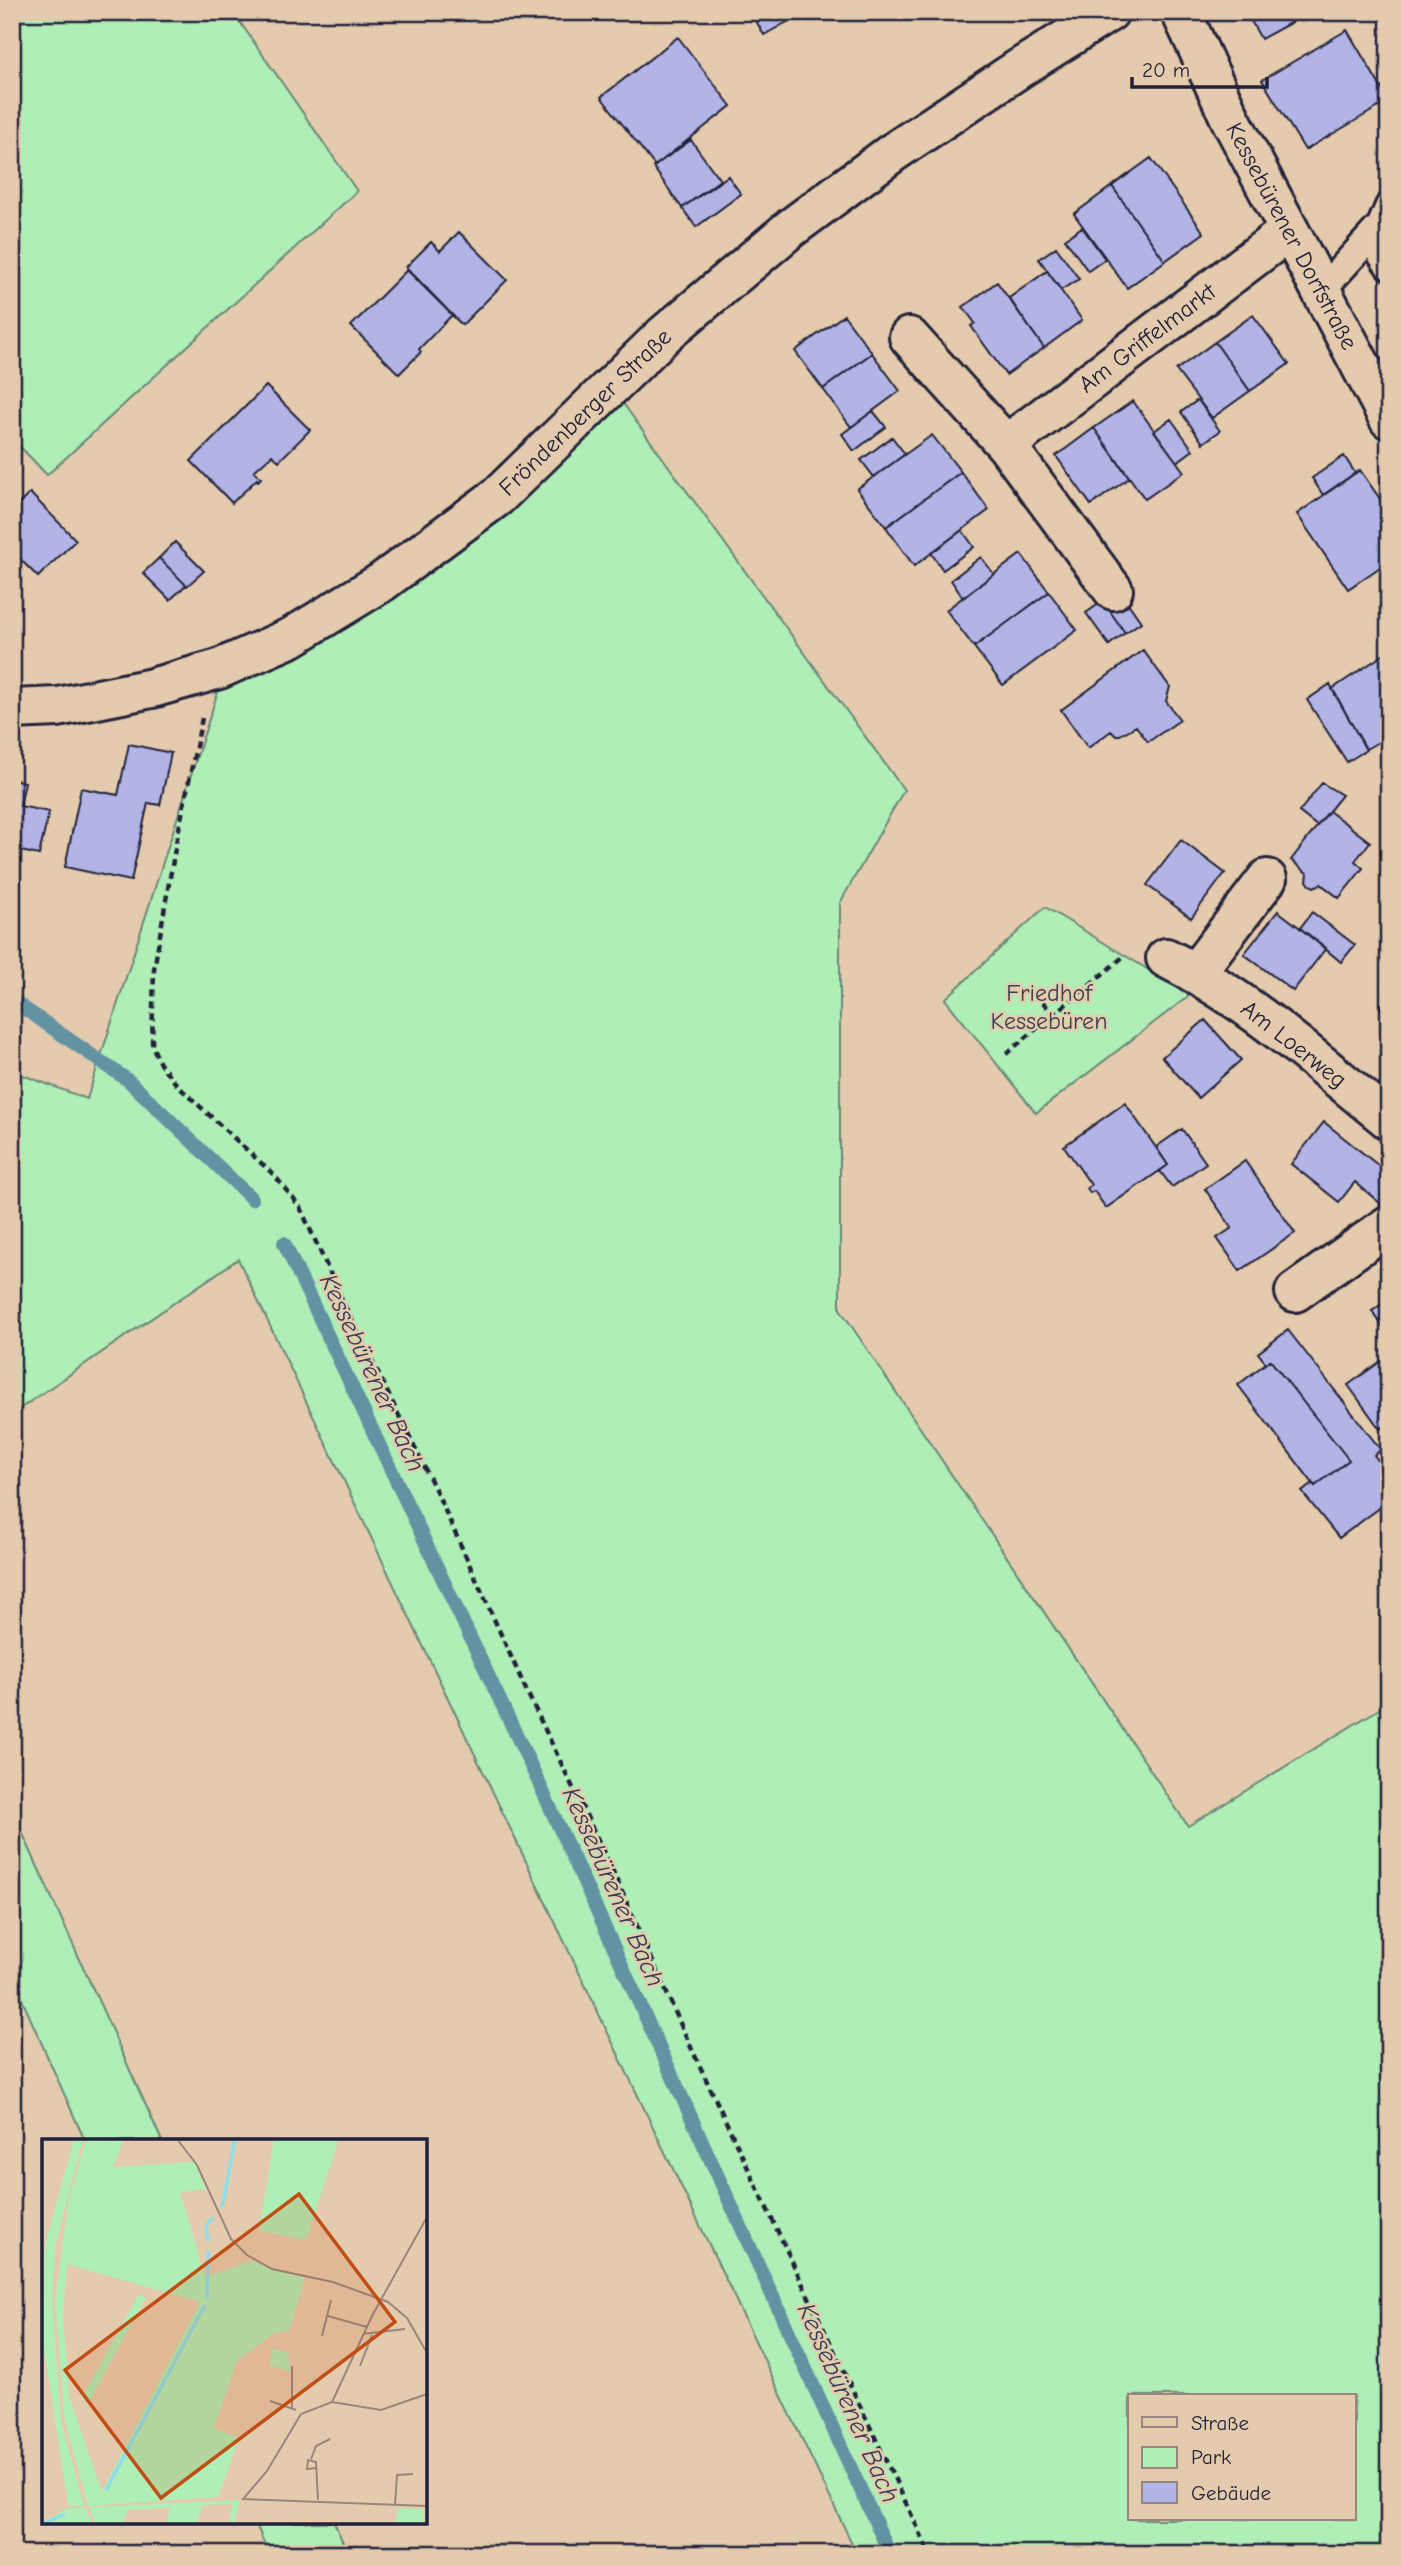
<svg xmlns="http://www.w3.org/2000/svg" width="1401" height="2566" font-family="'Comic Neue',sans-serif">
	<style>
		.green { fill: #afeeb6; stroke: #688878; stroke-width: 2; fill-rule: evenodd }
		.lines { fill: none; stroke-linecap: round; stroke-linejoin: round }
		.stream { stroke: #6393a3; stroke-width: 14 }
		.building { fill: #b1b4e5; stroke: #22223b; stroke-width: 2 }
		.lane-casing { stroke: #22223b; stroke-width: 32 }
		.street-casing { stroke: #22223b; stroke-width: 44 }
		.secondary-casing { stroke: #22223b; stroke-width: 44 }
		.path { stroke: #22223b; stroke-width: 4.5; stroke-dasharray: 7 5; stroke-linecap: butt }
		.lane { stroke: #e5cbad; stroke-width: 26 }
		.street { stroke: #e5cbad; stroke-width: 38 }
		.secondary { stroke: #e5cbad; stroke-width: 38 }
		.labels { text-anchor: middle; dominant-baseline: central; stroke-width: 5; stroke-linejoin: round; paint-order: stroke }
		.street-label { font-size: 24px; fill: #22223b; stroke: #e5cbad }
		.park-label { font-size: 24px; fill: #37414d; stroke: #e5cbad }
		.water-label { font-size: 26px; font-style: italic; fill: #323e55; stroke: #e5cbad }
		.inset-river { fill: none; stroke: #8edee9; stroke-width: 3.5 }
		.inset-road { fill: none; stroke: #97877f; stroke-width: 2 }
		.view { fill: #c04e15; fill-opacity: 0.15; stroke: #c04e15; stroke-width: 3.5 }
		.inset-edge { fill: none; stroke: #22223b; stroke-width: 3.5 }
	</style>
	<rect width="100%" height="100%" fill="#e5cbad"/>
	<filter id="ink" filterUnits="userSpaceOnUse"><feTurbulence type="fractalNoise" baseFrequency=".0143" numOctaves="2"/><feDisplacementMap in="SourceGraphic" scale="14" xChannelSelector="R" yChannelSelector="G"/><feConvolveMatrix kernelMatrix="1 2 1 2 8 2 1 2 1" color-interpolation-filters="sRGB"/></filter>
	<g filter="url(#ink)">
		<path class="green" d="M 12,12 L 233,12 L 357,191 L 47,475 L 12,438 Z
			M 622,402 L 904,790 L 840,903 L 840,1309 L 1188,1826 L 1389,1703 L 1389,2554 L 857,2554 L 238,1259 L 12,1414 L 12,1071 L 87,1099 L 219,688 L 301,654 L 390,601 L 506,515 ZM 1130,2396 L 1354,2396 L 1354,2519 L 1130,2519 Z
			M 1045,907 L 1190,995 L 1036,1113 L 945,999 Z
			M 12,1810 L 162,2141 L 85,2141 L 12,1977 Z
			M 255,2522 L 334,2522 L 348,2554 L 269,2554 Z"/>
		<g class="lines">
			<path class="stream" d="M 12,1000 L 129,1081 L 252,1199
				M 284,1243 L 539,1783 L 890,2554"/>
		</g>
		<path class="building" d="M 751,12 L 805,12 L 764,35 Z
			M 1246,12 L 1286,12 L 1292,22 L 1261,39 Z
			M 1286,12 L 1308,12 L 1292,22 Z
			M 1347,30 L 1389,101 L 1305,150 L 1262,80 Z
			M 678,37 L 731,106 L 655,166 L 601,97 Z
			M 691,140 L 720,180 L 682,208 L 653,167 Z
			M 1151,158 L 1204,233 L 1165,261 L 1112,186 Z
			M 728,176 L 741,194 L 696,227 L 682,208 Z
			M 1112,186 L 1165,261 L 1127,288 L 1074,214 Z
			M 1082,227 L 1105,259 L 1088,271 L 1065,239 Z
			M 459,232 L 507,280 L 462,325 L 406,267 L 431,242 L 440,251 Z
			M 1056,247 L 1079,279 L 1061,290 L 1039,259 Z
			M 407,270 L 462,325 L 452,315 L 419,349 L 421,352 L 399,374 L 351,326 Z
			M 1047,271 L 1082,320 L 1044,348 L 1009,298 Z
			M 997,282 L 1044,348 L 1006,375 L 971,326 L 975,323 L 963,307 Z
			M 844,315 L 872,353 L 823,389 L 795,351 Z
			M 1253,315 L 1289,364 L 1250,391 L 1215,342 Z
			M 1215,342 L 1250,391 L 1212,418 L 1176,370 Z
			M 872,353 L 900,391 L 851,427 L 823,389 Z
			M 266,386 L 310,430 L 279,461 L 272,455 L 254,471 L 261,478 L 258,481 L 257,479 L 232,503 L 191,461 Z
			M 1198,400 L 1220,431 L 1203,443 L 1181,412 Z
			M 1133,401 L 1184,472 L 1145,499 L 1094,428 Z
			M 873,411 L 886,427 L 854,451 L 842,434 Z
			M 1171,419 L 1193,450 L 1177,462 L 1154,431 Z
			M 1094,428 L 1129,478 L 1091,505 L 1056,456 Z
			M 932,435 L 961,472 L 886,527 L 857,489 Z
			M 892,437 L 905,454 L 874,477 L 861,460 Z
			M 1344,456 L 1355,473 L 1323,495 L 1312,478 Z
			M 1360,470 L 1389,512 L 1389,561 L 1348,589 L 1297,514 Z
			M 961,472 L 989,510 L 914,566 L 886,527 Z
			M 30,493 L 76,540 L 38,577 L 12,551 L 12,511 Z
			M 962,530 L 974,547 L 943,570 L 931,553 Z
			M 175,542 L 204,571 L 187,586 L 159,558 Z
			M 1021,554 L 1049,592 L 974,647 L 946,610 Z
			M 981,557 L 994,574 L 963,598 L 951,580 Z
			M 159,558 L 186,585 L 170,600 L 143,573 Z
			M 1119,590 L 1141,622 L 1125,633 L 1103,601 Z
			M 1049,592 L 1077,630 L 1003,685 L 974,647 Z
			M 1103,601 L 1125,633 L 1109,645 L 1086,613 Z
			M 1143,650 L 1170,687 L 1166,701 L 1180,720 L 1148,742 L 1136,726 L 1120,735 L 1115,735 L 1111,731 L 1088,748 L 1061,710 Z
			M 1389,651 L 1389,736 L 1366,749 L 1332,689 Z
			M 1330,684 L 1366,750 L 1347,762 L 1307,700 Z
			M 129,744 L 171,753 L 160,805 L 148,803 L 131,881 L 65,867 L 81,788 L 118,795 Z
			M 12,779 L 25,782 L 20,806 L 49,812 L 39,855 L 12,849 Z
			M 1322,783 L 1342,795 L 1317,826 L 1299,812 Z
			M 1329,811 L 1370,842 L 1355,861 L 1363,868 L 1339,898 L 1321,884 L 1314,887 L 1310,885 L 1307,881 L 1308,874 L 1291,860 Z
			M 1181,840 L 1225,873 L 1191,918 L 1147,885 Z
			M 1278,911 L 1326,948 L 1293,991 L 1244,954 Z
			M 1312,912 L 1355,945 L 1341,962 L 1300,928 Z
			M 1381,1004 L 1383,1007 L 1389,1004 L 1389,1021 L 1379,1006 Z
			M 1205,1020 L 1241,1060 L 1198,1098 L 1162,1057 Z
			M 1125,1103 L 1168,1165 L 1106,1208 L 1094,1191 L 1090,1193 L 1087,1188 L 1091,1185 L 1064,1146 Z
			M 1324,1122 L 1389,1174 L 1389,1195 L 1381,1204 L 1355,1182 L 1339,1202 L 1291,1164 Z
			M 1182,1129 L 1206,1163 L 1172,1187 L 1160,1171 L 1168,1165 L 1156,1147 Z
			M 1245,1161 L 1295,1233 L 1240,1271 L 1217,1238 L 1232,1228 L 1205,1189 Z
			M 1389,1299 L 1389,1335 L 1372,1311 Z
			M 1288,1330 L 1381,1450 L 1374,1455 L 1389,1475 L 1389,1501 L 1339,1538 L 1302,1492 L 1313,1483 L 1315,1486 L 1349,1460 L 1270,1360 L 1266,1363 L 1258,1353 Z
			M 1270,1360 L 1349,1460 L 1315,1486 L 1238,1385 Z
			M 1381,1361 L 1389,1371 L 1389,1422 L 1380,1429 L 1348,1385 Z"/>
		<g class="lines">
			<g class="lane-casing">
				<path id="lane" d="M 1370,238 L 1389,266
					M 1321,291 L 1381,225 L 1389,206"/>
			</g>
			<g class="street-casing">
				<path id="street" d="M 1181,12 L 1231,120 L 1389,419
					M 909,337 L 1006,445 L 1113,590
					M 1006,445 L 1289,231
					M 1166,958 C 1249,999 1318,1063 1389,1120
					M 1196,972 L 1267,879
					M 1295,1292 L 1389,1225"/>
			</g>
			<g class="secondary-casing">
				<path id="secondary" d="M 12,709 L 58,707 L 152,688 L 219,669 L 292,637 L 382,582 L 497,497 L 665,334 L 791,228 L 892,153 L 1020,68 L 1109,12"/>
			</g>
			<path class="path" d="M 202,718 L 176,843 L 154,969 L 152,1045 L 160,1064 L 178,1086 L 274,1175 L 300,1207 L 344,1304 L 438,1495 L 527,1692 L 611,1867 L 688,2041 L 930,2554
				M 1035,993 L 1053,1014
				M 1006,1054 L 1123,957
				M 12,2551 L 15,2554"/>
			<use href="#lane" class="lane"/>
			<use href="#street" class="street"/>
			<use href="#secondary" class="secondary"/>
		</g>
	</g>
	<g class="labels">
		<g class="street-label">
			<text transform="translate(1292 236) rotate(62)">Kessebürener Dorfstraße</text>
			<text transform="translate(1147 338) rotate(-37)">Am Griffelmarkt</text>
			<text transform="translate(585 412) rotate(-44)">Fröndenberger Straße</text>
			<text transform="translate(1294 1044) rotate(38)">Am Loerweg</text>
		</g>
		<g class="park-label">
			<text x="1049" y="993">Friedhof<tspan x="1049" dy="28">Kessebüren</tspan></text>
		</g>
		<g class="water-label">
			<text transform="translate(372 1373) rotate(65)">Kessebürener Bach</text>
			<text transform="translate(613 1887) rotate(66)">Kessebürener Bach</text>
			<text transform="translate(848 2403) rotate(66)">Kessebürener Bach</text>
		</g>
	</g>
	<g transform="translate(42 2139)">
		<rect width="385" height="385" fill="#e5cbad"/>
		<path d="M 32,0 L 41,0 L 13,108 L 10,162 L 19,282 L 42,367 L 37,368 L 26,366 L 0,196 L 3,107 ZM 44,0 L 82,0 L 71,28 L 152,23 L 164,50 L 138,53 L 163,138 L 209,122 L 263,139 L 247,192 L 232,194 L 195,222 L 172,289 L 197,299 L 176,358 L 46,367 L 23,283 L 13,164 L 26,64 ZM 25,125 L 158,163 L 60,353 L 27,257 L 21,177 ZM 232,0 L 297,0 L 264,101 L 217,92 ZM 97,155 L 104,159 L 46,265 L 41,257 ZM 231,210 L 246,213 L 248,232 L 227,226 ZM 198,361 L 192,385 L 187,385 L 191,365 L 161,366 L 154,385 L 124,385 L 128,369 L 86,371 L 80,385 L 53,385 L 47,368 ZM 26,369 L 43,369 L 50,385 L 0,385 ZM 356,369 L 382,370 L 381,385 L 353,385 Z" fill="#afeeb6" fill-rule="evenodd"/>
		<path class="inset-river" d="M 180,69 L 193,0M 166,102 L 164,87 L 171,78M 165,160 L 166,111M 64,351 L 163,166M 1,385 L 23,375"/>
		<path class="inset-road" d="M 135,0 L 155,26 L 189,100 L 205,116 L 230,130 L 291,143 L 346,163 L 365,179 L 385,214M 286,177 L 325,188M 321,195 L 363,190M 280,197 L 289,161M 250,227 L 250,269M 318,227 L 330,196M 385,255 L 339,271 L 290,263 L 259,275 L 225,332 L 201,360 L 385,367M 228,262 L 254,271M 290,263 L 331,175 L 385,78M 269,320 L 274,307 L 288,300M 274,329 L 265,330 L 266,321 L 274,323 L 276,361M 353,366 L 355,336 L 371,335"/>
		<path class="view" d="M 257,55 L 353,183 L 119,359 L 23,231 Z"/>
		<rect width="385" height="385" class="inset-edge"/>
	</g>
	<rect width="1401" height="2566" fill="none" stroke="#e5cbad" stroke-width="42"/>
	<rect x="21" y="21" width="1359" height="2524" fill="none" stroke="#22223b" stroke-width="2.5" filter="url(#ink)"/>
	<rect x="1128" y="2394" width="228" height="126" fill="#e5cbad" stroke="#97877f" stroke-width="2"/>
	<rect x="1142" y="2417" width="35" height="10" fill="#e5cbad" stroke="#97877f" stroke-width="2"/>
	<text x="1191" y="2430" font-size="21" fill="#22223b">Straße</text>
	<rect x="1142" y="2447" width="35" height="21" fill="#afeeb6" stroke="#97877f" stroke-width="2"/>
	<text x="1191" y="2464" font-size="21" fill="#22223b">Park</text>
	<rect x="1142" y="2482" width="35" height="21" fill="#b1b4e5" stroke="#97877f" stroke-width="2"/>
	<text x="1191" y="2500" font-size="21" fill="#22223b">Gebäude</text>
	<path d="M1132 77v10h135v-10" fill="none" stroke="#22223b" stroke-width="3.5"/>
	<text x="1142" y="77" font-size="21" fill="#22223b" stroke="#e5cbad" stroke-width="5" paint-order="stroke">20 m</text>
</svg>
